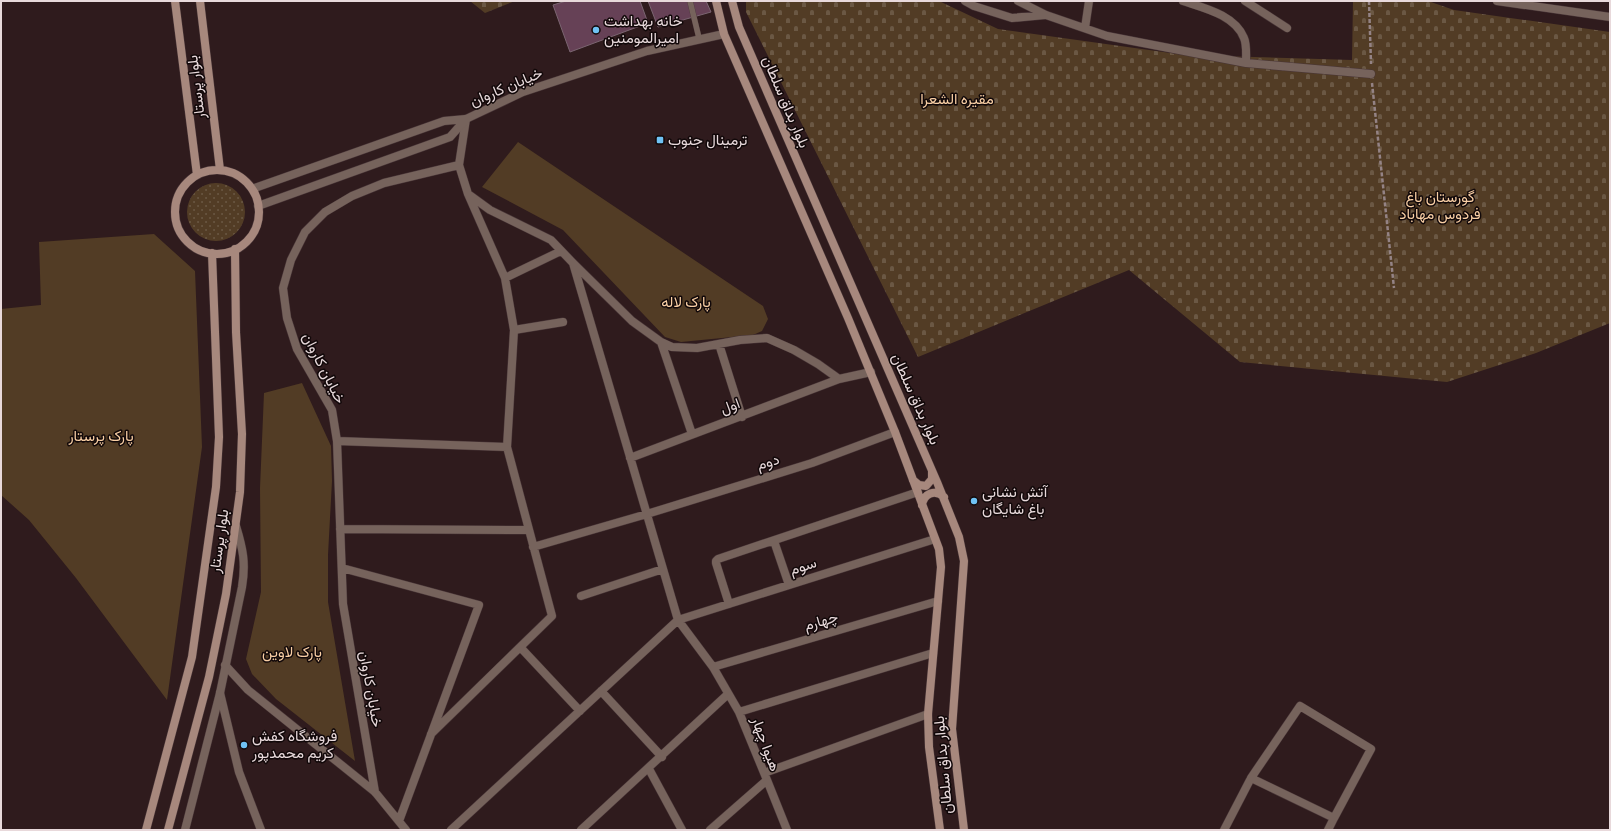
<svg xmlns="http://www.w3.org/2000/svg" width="1611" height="831" font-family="Signika,Vazirmatn,sans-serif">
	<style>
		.grass { fill: url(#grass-dots) }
		.cemetery { fill: url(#cemetery-stones) }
		.green { fill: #523c25 }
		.building { fill: #664156; stroke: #7b6571 }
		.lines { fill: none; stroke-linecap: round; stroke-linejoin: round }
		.service-casing { stroke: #493638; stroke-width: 6 }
		.minor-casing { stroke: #493638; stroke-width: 9 }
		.tertiary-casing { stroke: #493638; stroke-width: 9 }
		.secondary-casing { stroke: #493638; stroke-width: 9 }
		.path { stroke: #948385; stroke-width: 2.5; stroke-dasharray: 4 2; stroke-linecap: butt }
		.service { stroke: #76635c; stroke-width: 5.5 }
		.minor { stroke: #76635c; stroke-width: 8 }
		.tertiary { stroke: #76635c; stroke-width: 8 }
		.secondary { stroke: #a7887d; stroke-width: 8 }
		.poi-dot { fill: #6fc2f4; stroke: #110809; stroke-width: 1.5 }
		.labels { text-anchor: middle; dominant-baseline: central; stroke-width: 3; stroke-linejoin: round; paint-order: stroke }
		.poi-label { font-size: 15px; fill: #e8d9db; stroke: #110809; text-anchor: start }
		.street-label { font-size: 15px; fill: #e8d9db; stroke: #110809 }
		.park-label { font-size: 15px; fill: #f9cfa5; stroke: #110809 }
	</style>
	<defs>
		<pattern id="grass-dots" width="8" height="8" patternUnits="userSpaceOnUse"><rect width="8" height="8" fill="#523c25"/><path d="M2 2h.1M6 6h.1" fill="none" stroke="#6b5844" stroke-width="1.8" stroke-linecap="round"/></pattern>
		<pattern id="cemetery-stones" width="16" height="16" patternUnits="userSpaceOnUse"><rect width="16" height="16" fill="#523c25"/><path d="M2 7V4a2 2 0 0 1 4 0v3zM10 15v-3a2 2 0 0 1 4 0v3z" fill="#6b5844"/></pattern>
	</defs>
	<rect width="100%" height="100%" fill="#2f1b1d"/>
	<path class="grass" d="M187 212a29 29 0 1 1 58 0a29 29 0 1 1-58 0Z"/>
	<path class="cemetery" d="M 470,1 L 515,1 L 485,13 Z
		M 746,1 L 939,1 L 998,29 L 1185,55 L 1352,60 L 1353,1 L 1428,1 L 1454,10 L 1610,32 L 1610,323 L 1536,353 L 1447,382 L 1240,362 L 1129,270 L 918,357 L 746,12 Z"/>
	<path class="green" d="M 518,142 L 763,306 L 768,319 L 762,331 L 753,335 L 681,342 L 665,337 L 563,230 L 482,187 Z
		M 154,234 L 195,271 L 202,447 L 167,700 L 76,578 L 29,520 L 1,495 L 1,309 L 41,305 L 39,242 Z
		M 302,383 L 331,446 L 332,481 L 328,555 L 328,602 L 355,761 L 276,699 L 252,674 L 246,659 L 261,592 L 260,488 L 264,393 Z"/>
	<path class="building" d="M 566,1 L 640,1 L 648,23 L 570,52 L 553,5 Z
		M 648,1 L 706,1 L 711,12 L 658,27 Z"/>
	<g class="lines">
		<g class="service-casing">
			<path id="service" d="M 690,1 L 699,38"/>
		</g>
		<g class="minor-casing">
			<path id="minor" d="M 965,1 L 974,6 L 1012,18 L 1045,15
				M 1018,1 L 1046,15 L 1107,36 L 1246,63 L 1371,74
				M 1183,1 C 1204,8 1235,15 1244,38 C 1247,45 1246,55 1246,63
				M 1245,1 L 1287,28
				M 1085,28 L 1089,1
				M 459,165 L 468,194 L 490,210 L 551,240 L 573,263 L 632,321 L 661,342 L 672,347 L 697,348 L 740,340 L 767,338 L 794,350 L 818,364 L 839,379 L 871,372
				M 573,263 L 678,620 L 713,667 L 739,712 L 767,780 L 710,830
				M 505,278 L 561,251
				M 514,330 L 563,322
				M 661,342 L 692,434
				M 719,344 L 742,417
				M 337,441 L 507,447
				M 630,458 L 839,379
				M 340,529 L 529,530
				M 774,541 L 789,585
				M 533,547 L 647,514 L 812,463 L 895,432
				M 342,568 L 479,605 L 399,821
				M 581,596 L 663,569
				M 729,604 L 716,563 L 716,561 L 718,559 L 918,492
				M 521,648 L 580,711
				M 225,665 L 248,690 L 375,792 L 406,830
				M 713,667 L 938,601
				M 601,691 L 662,757
				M 220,693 L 239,772 L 261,830
				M 739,712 L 933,653
				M 431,734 L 552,616 L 507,447 L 514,330 L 505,278 L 468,194
				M 649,769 L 682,830
				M 764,773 L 928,714
				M 1251,778 L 1300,706 L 1371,749 L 1334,818
				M 767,780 L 787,830
				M 375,792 L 343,604 L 337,441 L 332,410 L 297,349 L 287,318 L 283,288 L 291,260 L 305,232 L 325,212 L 352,196 L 384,183 L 459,165 L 466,119
				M 451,830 L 678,620 L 935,539
				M 581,830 L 728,694
				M 1224,830 L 1251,778 L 1334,818 L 1328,830"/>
		</g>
		<g class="tertiary-casing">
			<path id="tertiary" d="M 1497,1 L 1610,17
				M 252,189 L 444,121 L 466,119 L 523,92 L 647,51 L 724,34
				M 258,206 L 450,137 L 466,119
				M 185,830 L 220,693 L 242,587 C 246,563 243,549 236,526"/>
		</g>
		<g class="secondary-casing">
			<path id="secondary" d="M 175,1 L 197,175
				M 200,1 L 220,170
				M 716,1 L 724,34 L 848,318 L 895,432 L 939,549 L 941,567 L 928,714 L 929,747 L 940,830
				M 732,1 L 739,27 L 937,482 L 959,537 L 964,561 L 952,729 L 964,830
				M175 212a42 42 0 1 1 84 0a42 42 0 1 1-84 0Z
				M 913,480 L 919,485 L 926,486 L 932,479 L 932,471
				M 922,505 C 924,493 935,489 944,497
				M 146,830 L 192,657 L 216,487 L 219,437 L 212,253
				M 168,830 L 209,677 L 226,594 L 240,492 L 242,434 L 236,332 L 235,249"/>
		</g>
		<path class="path" d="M 1369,1 L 1371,64
			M 1372,83 L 1394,288"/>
		<use href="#service" class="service"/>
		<use href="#minor" class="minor"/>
		<use href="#tertiary" class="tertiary"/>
		<use href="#secondary" class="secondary"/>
	</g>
	<g class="poi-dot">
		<circle cx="596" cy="30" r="4"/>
		<rect x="656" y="136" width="8" height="8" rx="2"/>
		<circle cx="974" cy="501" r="4"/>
		<circle cx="244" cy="745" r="4"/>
	</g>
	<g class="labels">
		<g class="poi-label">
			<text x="604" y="21">خانه بهداشت<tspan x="604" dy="17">امیرالمومنین</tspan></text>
			<text x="668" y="140">ترمینال جنوب</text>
			<text x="982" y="492">آتش نشانی<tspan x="982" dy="17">باغ شایگان</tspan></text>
			<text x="252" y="736">فروشگاه کفش<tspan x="252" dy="17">کریم محمدپور</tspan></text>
		</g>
		<g class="street-label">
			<text transform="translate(196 87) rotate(-97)">بلوار پرستار</text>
			<text transform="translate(506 87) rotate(-23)">خیابان کاروان</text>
			<text transform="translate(786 102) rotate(67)">بلوار بداق سلطان</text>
			<text transform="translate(324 368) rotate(63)">خیابان کاروان</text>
			<text transform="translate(916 399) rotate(66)">بلوار بداق سلطان</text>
			<text transform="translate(730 406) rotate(-20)">اول</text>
			<text transform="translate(768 462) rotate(-17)">دوم</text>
			<text transform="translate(219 541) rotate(-82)">بلوار پرستار</text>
			<text transform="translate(803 566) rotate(-18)">سوم</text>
			<text transform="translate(821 621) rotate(-16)">چهارم</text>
			<text transform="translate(371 689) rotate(80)">خیابان کاروان</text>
			<text transform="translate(766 744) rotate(70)">هیوا چهار</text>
			<text transform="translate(943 765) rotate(-95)">بلوار بداق سلطان</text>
		</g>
		<g class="park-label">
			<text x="957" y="99">مقیره الشعرا</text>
			<text x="1440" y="197">گورستان باغ<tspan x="1440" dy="17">فردوس مهاباد</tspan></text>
			<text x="686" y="302">پارک لاله</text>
			<text x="101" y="436">پارک پرستار</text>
			<text x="292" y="652">پارک لاوین</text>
		</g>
	</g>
	<rect width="1611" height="831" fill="none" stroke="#e8d9db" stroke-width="4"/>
</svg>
